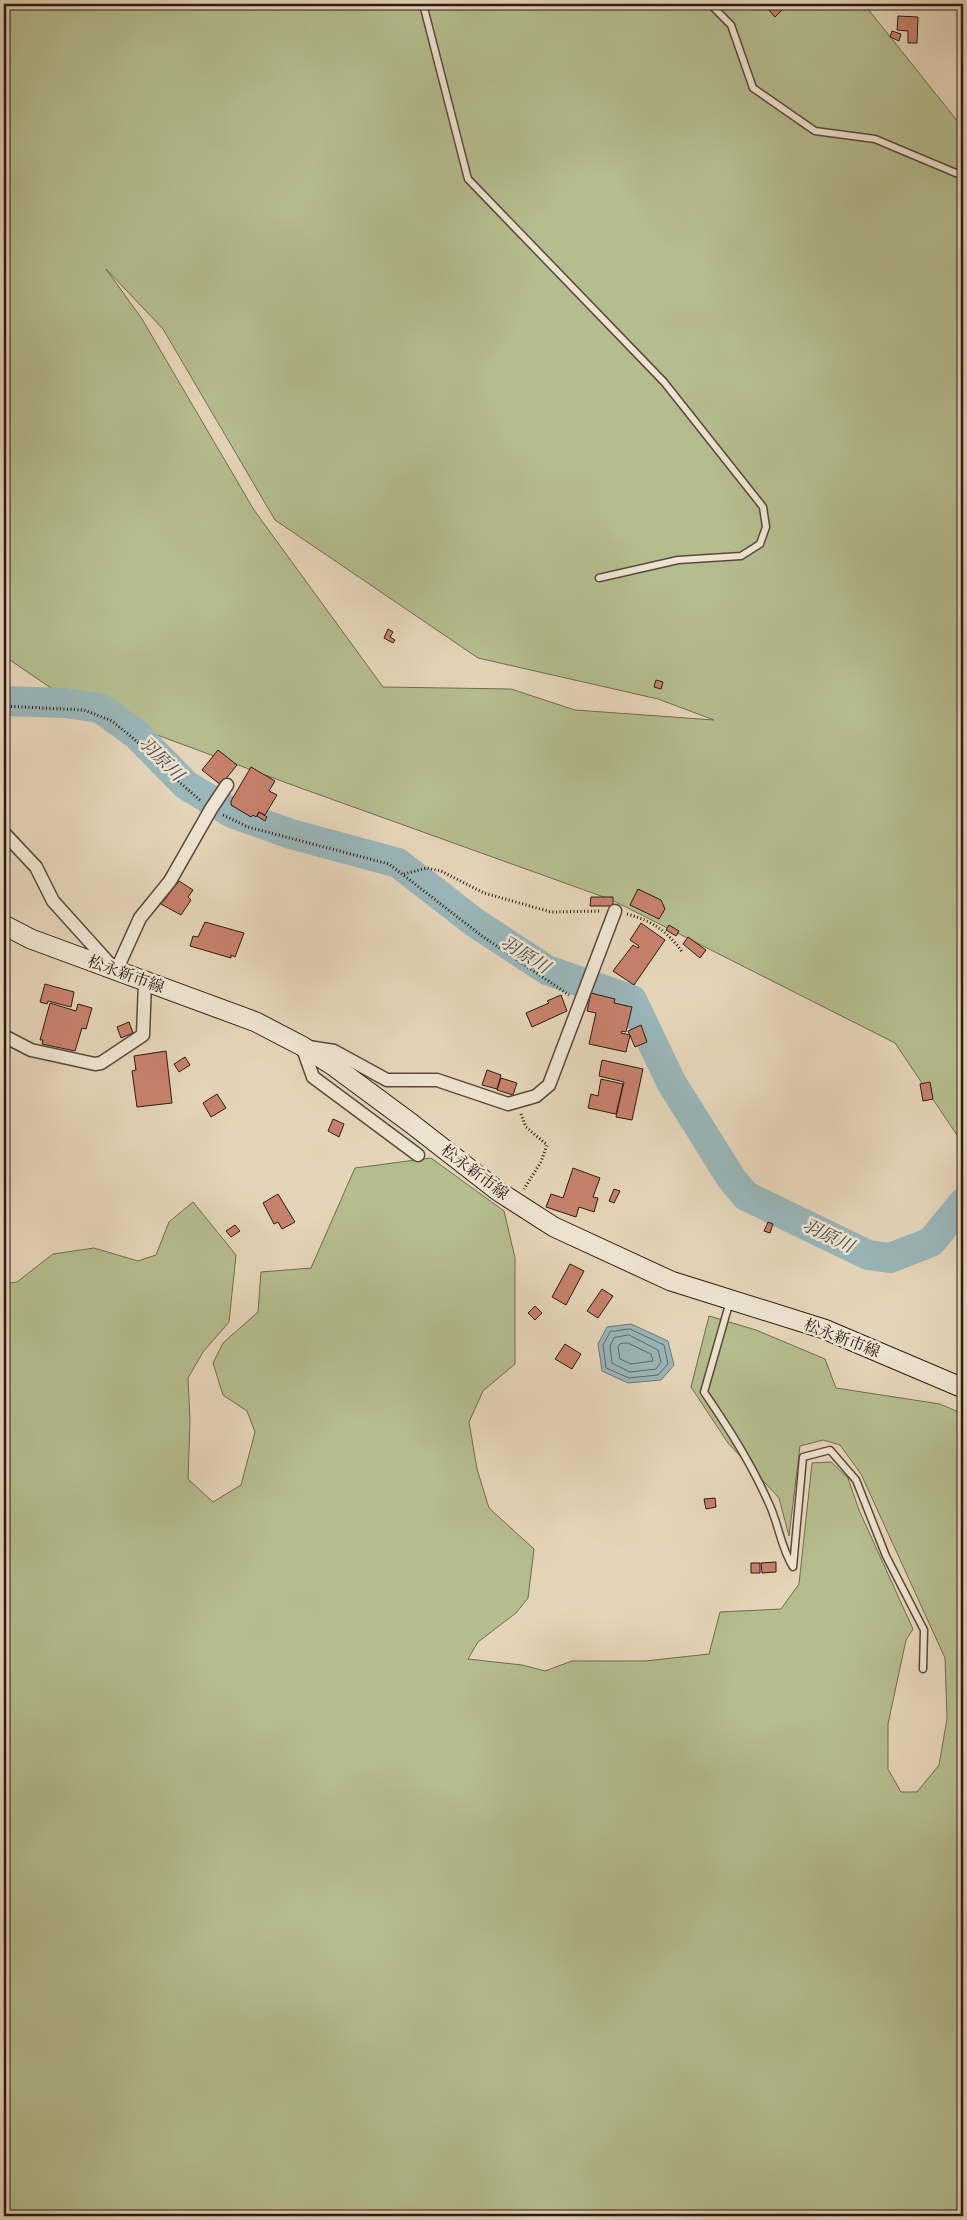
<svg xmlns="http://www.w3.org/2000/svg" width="967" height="2220" font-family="'IM FELL French Canon','Noto Serif JP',serif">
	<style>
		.green { fill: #b5bd8e; stroke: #706c50; fill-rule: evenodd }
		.water { fill: #99b6b9; stroke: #6d7876 }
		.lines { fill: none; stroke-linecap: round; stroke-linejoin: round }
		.shore { stroke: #626866; stroke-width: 1 }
		.river { stroke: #99b6b9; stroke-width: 30 }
		.building { fill: #c7816c; stroke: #2b1a12 }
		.service-casing { stroke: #5a493c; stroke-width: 9 }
		.minor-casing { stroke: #5a493c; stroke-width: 15 }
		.secondary-casing { stroke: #2b1a12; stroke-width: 21 }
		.path { stroke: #2b1a12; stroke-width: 3; stroke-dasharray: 1 2.5; stroke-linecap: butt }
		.service { stroke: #eee4d1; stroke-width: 6 }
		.minor { stroke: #eee4d1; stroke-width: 12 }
		.secondary { stroke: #eee4d1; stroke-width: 19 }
		.labels { text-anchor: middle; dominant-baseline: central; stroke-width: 5; stroke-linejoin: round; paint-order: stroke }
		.street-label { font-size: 16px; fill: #2b1a12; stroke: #eee4d1 }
		.water-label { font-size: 18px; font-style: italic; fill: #4c4944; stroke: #eee4d1 }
	</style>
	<rect width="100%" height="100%" fill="#e5d5b8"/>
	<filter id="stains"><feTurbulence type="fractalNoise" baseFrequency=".004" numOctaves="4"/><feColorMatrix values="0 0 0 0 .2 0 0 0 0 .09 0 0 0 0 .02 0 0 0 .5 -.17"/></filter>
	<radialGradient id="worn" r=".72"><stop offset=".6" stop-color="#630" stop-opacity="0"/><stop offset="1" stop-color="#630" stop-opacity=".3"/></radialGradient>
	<path class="green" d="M 4,4 L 864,4 L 963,128 L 963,1144 L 895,1043 L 612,900 L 295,786 L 76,705 L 4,656 ZM 106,269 L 163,329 L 275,520 L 478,658 L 658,699 L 714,720 L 575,710 L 511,689 L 383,687 L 254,510 L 142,319 Z
		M 431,1158 L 504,1211 L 515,1258 L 515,1364 L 483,1391 L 469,1422 L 477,1469 L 489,1508 L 534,1549 L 528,1598 L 516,1613 L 478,1642 L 468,1659 L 522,1665 L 545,1671 L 572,1661 L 645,1661 L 709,1654 L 720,1612 L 781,1609 L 799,1584 L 812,1463 L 831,1462 L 848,1478 L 859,1510 L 913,1629 L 906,1640 L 888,1724 L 888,1769 L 901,1792 L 917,1792 L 939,1765 L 947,1719 L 945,1658 L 861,1474 L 840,1445 L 823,1440 L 800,1446 L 789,1536 L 779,1498 L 728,1443 L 691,1387 L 709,1316 L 756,1330 L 825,1359 L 836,1388 L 940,1404 L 963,1414 L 963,2216 L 4,2216 L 4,1284 L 17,1282 L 53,1254 L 94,1248 L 138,1261 L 156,1255 L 169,1222 L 193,1202 L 236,1255 L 229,1322 L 203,1352 L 188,1378 L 190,1421 L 188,1479 L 213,1502 L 241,1485 L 255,1432 L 247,1411 L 223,1395 L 213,1363 L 223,1343 L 258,1312 L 261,1272 L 311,1268 L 355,1168 Z"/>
	<path class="water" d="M 631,1324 L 668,1341 L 674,1365 L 661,1380 L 628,1383 L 602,1371 L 598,1344 L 607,1327 Z"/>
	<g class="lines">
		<path class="shore" d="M 630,1329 L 664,1345 L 668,1364 L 658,1375 L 629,1378 L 606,1368 L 603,1345 L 610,1332 Z
			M 629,1335 L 658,1350 L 661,1362 L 656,1369 L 630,1372 L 612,1363 L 610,1346 L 614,1338 Z
			M 628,1343 L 651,1354 L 653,1361 L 631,1364 L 620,1359 L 618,1347 L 620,1344 Z"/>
		<path class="river" d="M 4,701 L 64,703 L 100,708 L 136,734 L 186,785 L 232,813 L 291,834 L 398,863 L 474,922 L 547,970 L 632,1000 L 671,1082 L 731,1178 L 746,1196 L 868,1255 L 890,1258 L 931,1242 L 963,1203"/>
	</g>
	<path class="building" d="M 776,4 L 782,10 L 775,17 L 769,10 Z
		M 898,16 L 918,17 L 917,43 L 908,43 L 908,31 L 897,30 Z
		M 892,31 L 901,34 L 899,41 L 890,37 Z
		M 388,629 L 393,632 L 390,637 L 395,640 L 393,643 L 384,638 Z
		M 656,680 L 663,682 L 661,689 L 654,687 Z
		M 218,750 L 237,765 L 221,785 L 202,770 Z
		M 251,767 L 275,781 L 269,791 L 277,795 L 265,815 L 259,812 L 256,817 L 253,815 L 251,817 L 231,805 L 231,801 Z
		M 259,812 L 267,817 L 265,821 L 257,816 Z
		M 179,881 L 193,890 L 188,897 L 191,900 L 181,915 L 161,904 Z
		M 638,889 L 661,900 L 665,909 L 659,919 L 630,905 Z
		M 591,897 L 613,897 L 613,906 L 590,906 Z
		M 205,922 L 244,933 L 235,957 L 231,955 L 231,958 L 190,946 L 193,936 L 198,937 Z
		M 641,923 L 665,940 L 634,985 L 613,971 L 633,945 L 638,948 L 639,946 L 630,940 Z
		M 669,925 L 679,931 L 676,936 L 666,930 Z
		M 688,937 L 706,950 L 700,958 L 683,944 Z
		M 45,984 L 74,992 L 71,1007 L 48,1001 L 47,1004 L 40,1002 Z
		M 591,993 L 615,999 L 614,1003 L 632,1007 L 626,1032 L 622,1031 L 621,1033 L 630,1035 L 626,1052 L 589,1044 L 596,1013 L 587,1011 Z
		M 561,995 L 567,1011 L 532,1027 L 526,1013 L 549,1003 L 547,1001 Z
		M 50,1003 L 76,1011 L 78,1004 L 92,1008 L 86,1029 L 82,1028 L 75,1051 L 42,1044 L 43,1040 L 40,1040 Z
		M 129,1022 L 133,1033 L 121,1038 L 117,1027 Z
		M 641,1025 L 647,1042 L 635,1047 L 628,1031 Z
		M 166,1051 L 172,1103 L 137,1107 L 132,1071 L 136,1070 L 134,1056 Z
		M 185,1057 L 190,1065 L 179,1072 L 174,1064 Z
		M 602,1060 L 643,1069 L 632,1120 L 616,1117 L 624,1082 L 599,1076 Z
		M 487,1070 L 501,1075 L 497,1089 L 482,1085 Z
		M 501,1078 L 517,1083 L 513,1095 L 497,1090 Z
		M 601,1079 L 623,1084 L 616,1114 L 588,1108 L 591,1094 L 598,1096 Z
		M 930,1082 L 933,1099 L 923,1101 L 920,1084 Z
		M 217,1094 L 226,1108 L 211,1117 L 203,1103 Z
		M 333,1119 L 344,1124 L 339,1137 L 328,1131 Z
		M 573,1168 L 600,1178 L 593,1197 L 598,1198 L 594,1212 L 579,1207 L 576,1217 L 546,1207 L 551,1194 L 563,1198 Z
		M 614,1189 L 620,1191 L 614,1203 L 609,1201 Z
		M 278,1194 L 295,1222 L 282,1229 L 278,1222 L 274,1224 L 263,1203 Z
		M 768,1222 L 773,1224 L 770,1233 L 764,1231 Z
		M 235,1225 L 240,1231 L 231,1237 L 226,1231 Z
		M 570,1264 L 584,1271 L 566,1305 L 552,1297 Z
		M 602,1289 L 613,1296 L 598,1318 L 587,1311 Z
		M 535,1306 L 542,1313 L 535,1320 L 528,1313 Z
		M 565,1344 L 581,1354 L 572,1369 L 555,1359 Z
		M 715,1498 L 716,1507 L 706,1509 L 704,1499 Z
		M 776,1562 L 776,1572 L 762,1573 L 761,1563 Z
		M 751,1563 L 760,1563 L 760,1573 L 751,1573 Z"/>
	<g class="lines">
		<g class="service-casing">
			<path id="service" d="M 423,4 L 468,179 L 664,382 L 763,507 L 766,527 L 760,544 L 741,556 L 678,560 L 599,578
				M 710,4 L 731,25 L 753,88 L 815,131 L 875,139 L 963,176
				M 730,1301 L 704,1392 C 729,1429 752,1464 770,1506 C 779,1526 781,1548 793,1567 L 803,1457 L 830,1450 L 856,1480 L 886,1556 L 924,1630 L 923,1669"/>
		</g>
		<g class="minor-casing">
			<path id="minor" d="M 4,833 L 36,867 L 53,901 L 116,971 L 140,918 L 170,881 L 211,809 L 227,785
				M 4,1036 L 31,1050 L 95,1064 L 101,1063 L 143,1035 L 145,982
				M 418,1155 L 313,1077 L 302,1046 L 334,1051 L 387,1080 L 437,1080 L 508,1104 L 536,1096 L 549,1085 L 615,911"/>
		</g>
		<g class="secondary-casing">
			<path id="secondary" d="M 4,925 L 31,939 L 256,1022 L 302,1046 L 335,1067 L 412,1124 L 498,1191 L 554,1227 L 671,1281 L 824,1329 L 963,1388"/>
		</g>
		<path class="path" d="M 4,706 L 84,710 L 112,721 L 140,744 L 162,767 L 201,801
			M 223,815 L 248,827 L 389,864 L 482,936 L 569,995
			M 404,874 L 427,868 L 441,871 L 484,893 L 551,912 L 601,911
			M 627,914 C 653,921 667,931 683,953
			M 521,1114 L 526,1127 L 547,1145 L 541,1162 L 524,1189"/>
		<use href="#service" class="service"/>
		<use href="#minor" class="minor"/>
		<use href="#secondary" class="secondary"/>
	</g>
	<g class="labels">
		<g class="street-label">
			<text transform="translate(126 974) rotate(20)">松永新市線</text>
			<text transform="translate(475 1172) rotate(37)">松永新市線</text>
			<text transform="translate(842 1338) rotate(21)">松永新市線</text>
		</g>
		<g class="water-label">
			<text transform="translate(161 759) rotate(45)">羽原川</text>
			<text transform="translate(525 955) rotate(32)">羽原川</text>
			<text transform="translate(828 1236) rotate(26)">羽原川</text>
		</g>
	</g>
	<rect width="967" height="2220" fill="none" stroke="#e5d5b8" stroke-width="20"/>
	<rect x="5" y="5" width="957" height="2210" fill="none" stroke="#2b1a12" stroke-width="2.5"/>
	<rect x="10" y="10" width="947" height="2200" fill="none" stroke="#2b1a12"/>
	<rect width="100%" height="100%" filter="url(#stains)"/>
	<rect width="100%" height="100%" fill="url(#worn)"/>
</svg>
